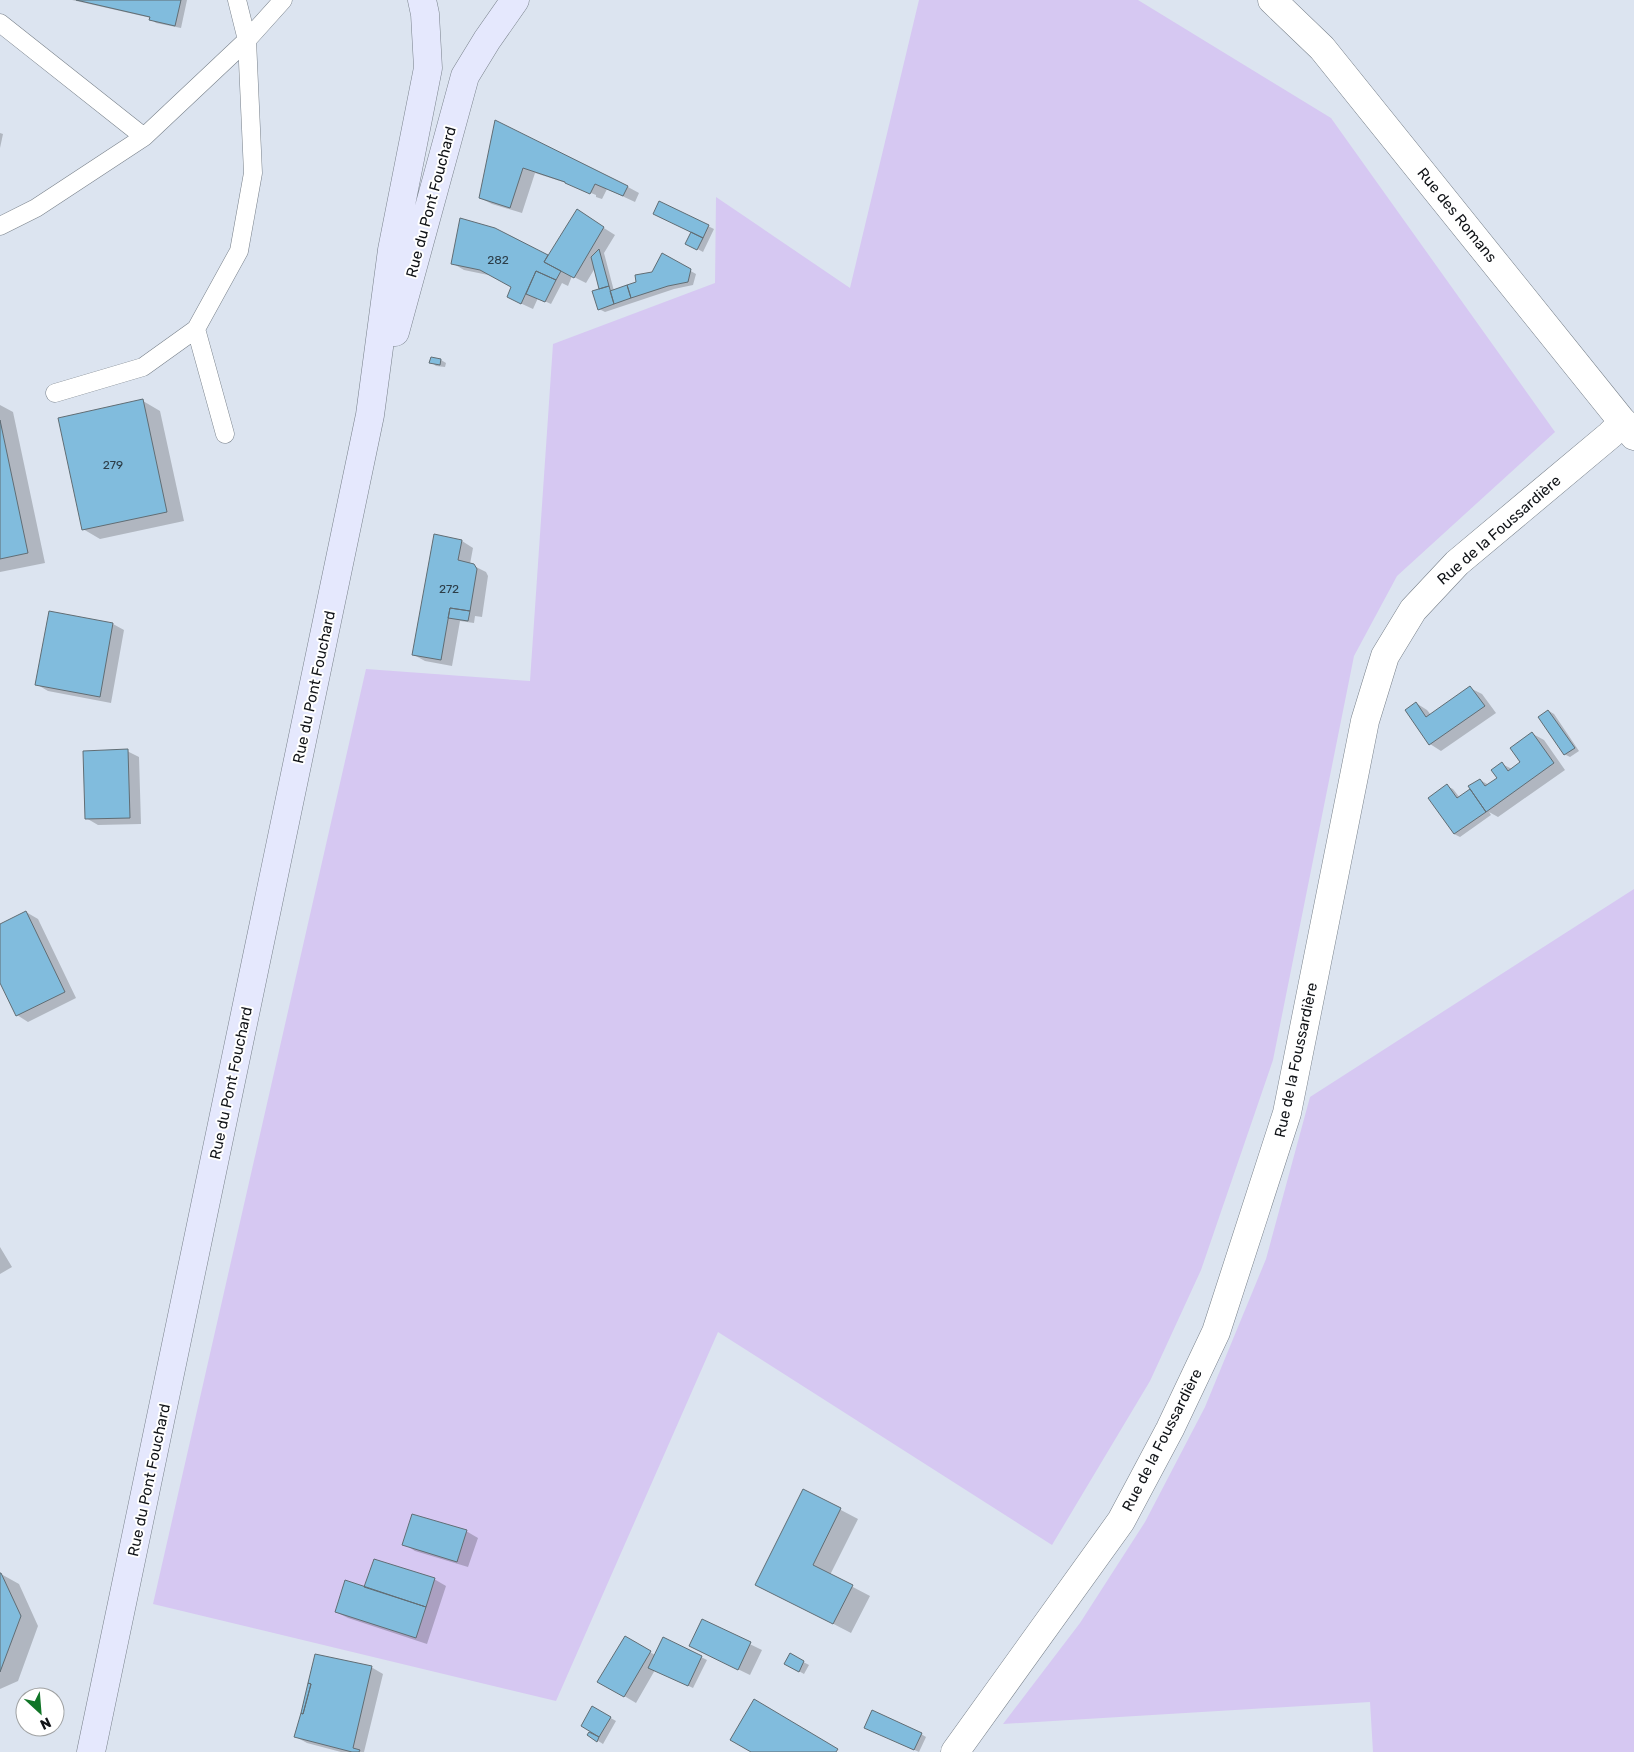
<svg xmlns="http://www.w3.org/2000/svg" width="1634" height="1752" font-family="Rubik,sans-serif">
	<style>
		.green { fill: #d6c8f2 }
		.shadow { fill: #0003 }
		.building { fill: #81bcdd; stroke: #616d74 }
		.lines { fill: none; stroke-linecap: round; stroke-linejoin: round }
		.service-casing { stroke: #78808a; stroke-width: 19 }
		.minor-casing { stroke: #78808a; stroke-width: 29 }
		.tertiary-casing { stroke: #78808a; stroke-width: 29 }
		.secondary-casing { stroke: #78808a; stroke-width: 29 }
		.service { stroke: #fff; stroke-width: 18 }
		.minor { stroke: #fff; stroke-width: 28 }
		.tertiary { stroke: #fff; stroke-width: 28 }
		.secondary { stroke: #e5e8fd; stroke-width: 28 }
		.labels { text-anchor: middle; dominant-baseline: central; stroke-width: 4; stroke-linejoin: round; paint-order: stroke }
		.number-label { font-size: 12px; fill: #2c3d48 }
		.street-label { font-size: 15px; fill: #101317; stroke: #fff }
	</style>
	<rect width="100%" height="100%" fill="#dce4f0"/>
	<path class="green" d="M 919,0 L 1138,0 L 1331,118 L 1555,432 L 1397,576 L 1354,656 L 1273,1060 L 1201,1270 L 1150,1381 L 1052,1545 L 718,1332 L 556,1701 L 153,1604 L 366,669 L 530,681 L 553,344 L 715,283 L 716,197 L 850,288 Z
		M 1634,889 L 1634,1752 L 1373,1752 L 1370,1702 L 1003,1724 L 1080,1623 L 1145,1522 L 1205,1407 L 1266,1259 L 1310,1097 Z"/>
	<path class="shadow" d="M 72,0 L 187,0 L 181,28 L 156,23 L 151,19 L 151,18 Z
		M 495,122 L 628,187 L 639,193 L 635,202 L 607,189 L 602,199 L 596,197 L 596,195 L 569,184 L 535,173 L 522,213 L 492,204 L 480,198 Z
		M 0,133 L 3,134 L 0,148 Z
		M 659,202 L 714,229 L 703,252 L 687,243 L 692,232 Z
		M 588,218 L 615,235 L 604,253 L 614,291 L 638,283 L 653,273 L 662,255 L 696,274 L 693,285 L 674,289 L 605,312 L 599,309 L 601,290 L 595,268 L 586,283 L 572,276 L 568,286 L 562,283 L 551,304 L 538,298 L 533,309 L 520,303 L 513,287 L 493,276 L 464,270 L 452,263 L 495,229 L 548,257 Z
		M 441,360 L 446,363 L 445,367 L 436,366 L 431,362 Z
		M 143,401 L 160,411 L 184,521 L 100,539 L 83,529 Z
		M 0,405 L 13,412 L 45,563 L 0,572 Z
		M 462,541 L 473,548 L 470,564 L 486,572 L 488,576 L 482,617 L 475,616 L 474,623 L 460,621 L 452,666 L 425,661 L 414,655 Z
		M 113,624 L 124,630 L 111,703 L 48,691 L 36,684 Z
		M 1470,688 L 1482,694 L 1496,713 L 1441,751 L 1430,744 L 1416,703 L 1427,710 L 1431,715 Z
		M 1549,711 L 1554,714 L 1579,751 L 1570,757 L 1564,754 Z
		M 1533,734 L 1544,740 L 1565,770 L 1498,817 L 1489,812 L 1491,815 L 1460,837 L 1454,834 L 1447,786 L 1453,789 L 1460,798 L 1470,790 L 1475,793 L 1480,780 L 1489,785 L 1499,778 L 1502,764 L 1512,769 L 1521,762 Z
		M 127,751 L 139,757 L 141,824 L 98,825 L 86,818 Z
		M 26,912 L 38,919 L 76,998 L 28,1022 L 17,1015 L 0,980 L 0,925 Z
		M 0,1247 L 12,1267 L 0,1274 Z
		M 803,1490 L 858,1519 L 830,1575 L 870,1596 L 851,1633 L 756,1584 Z
		M 466,1531 L 478,1538 L 468,1567 L 415,1551 L 404,1544 Z
		M 1,1574 L 19,1584 L 38,1626 L 18,1681 L 0,1689 L 0,1575 Z
		M 434,1579 L 446,1586 L 427,1644 L 348,1618 L 336,1612 L 365,1588 Z
		M 702,1621 L 762,1650 L 750,1675 L 690,1646 Z
		M 625,1638 L 655,1655 L 701,1657 L 707,1660 L 693,1688 L 655,1670 L 636,1703 L 599,1681 Z
		M 790,1655 L 809,1665 L 804,1674 L 786,1664 Z
		M 371,1667 L 383,1674 L 364,1752 L 341,1752 L 307,1743 L 296,1737 Z
		M 593,1708 L 616,1721 L 603,1744 L 589,1735 L 591,1731 Z
		M 871,1730 L 921,1734 L 926,1737 L 919,1752 Z"/>
	<path class="building" d="M 76,0 L 181,0 L 175,26 L 149,20 L 150,17 Z
		M 495,120 L 628,186 L 623,196 L 595,184 L 590,194 L 565,183 L 565,182 L 523,168 L 510,208 L 479,198 Z
		M 659,201 L 709,225 L 703,238 L 653,214 Z
		M 577,209 L 604,227 L 574,278 L 544,262 Z
		M 460,218 L 495,228 L 548,255 L 544,262 L 561,271 L 556,280 L 536,271 L 521,304 L 507,297 L 511,287 L 480,270 L 451,264 Z
		M 691,232 L 703,238 L 697,250 L 685,244 Z
		M 599,249 L 609,286 L 599,289 L 591,257 Z
		M 662,253 L 691,269 L 688,282 L 668,286 L 631,298 L 627,285 L 636,282 L 635,275 L 652,272 Z
		M 536,271 L 556,280 L 545,302 L 526,294 Z
		M 627,285 L 631,298 L 614,304 L 610,291 Z
		M 609,286 L 614,304 L 598,310 L 592,291 Z
		M 431,357 L 441,359 L 440,365 L 429,363 Z
		M 143,399 L 167,512 L 82,530 L 58,418 Z
		M 0,420 L 28,553 L 0,559 Z
		M 434,534 L 462,540 L 458,560 L 474,564 L 477,569 L 470,611 L 450,608 L 441,660 L 412,655 Z
		M 450,608 L 470,611 L 468,621 L 448,618 Z
		M 49,611 L 113,623 L 100,697 L 35,685 Z
		M 1470,686 L 1485,706 L 1429,745 L 1405,710 L 1416,702 L 1426,717 Z
		M 1548,710 L 1575,748 L 1564,755 L 1538,717 Z
		M 1532,732 L 1554,763 L 1486,812 L 1468,786 L 1480,779 L 1485,786 L 1497,778 L 1491,770 L 1502,762 L 1508,771 L 1520,762 L 1510,748 Z
		M 128,749 L 130,818 L 85,819 L 83,751 Z
		M 1447,784 L 1457,798 L 1470,789 L 1486,812 L 1454,834 L 1428,798 Z
		M 26,911 L 65,992 L 16,1016 L 0,983 L 0,924 Z
		M 803,1489 L 841,1508 L 813,1565 L 853,1585 L 833,1624 L 755,1585 Z
		M 412,1514 L 467,1530 L 457,1562 L 402,1545 Z
		M 374,1559 L 435,1578 L 426,1607 L 364,1587 Z
		M 0,1573 L 1,1573 L 21,1616 L 0,1672 Z
		M 345,1580 L 426,1607 L 416,1638 L 335,1612 Z
		M 702,1619 L 751,1642 L 738,1670 L 689,1646 Z
		M 625,1636 L 651,1651 L 624,1697 L 597,1682 Z
		M 663,1637 L 702,1656 L 688,1686 L 648,1668 Z
		M 790,1653 L 804,1661 L 799,1672 L 784,1664 Z
		M 315,1654 L 372,1666 L 353,1748 L 360,1750 L 359,1752 L 352,1752 L 294,1737 L 301,1713 L 303,1714 L 311,1684 L 308,1683 Z
		M 308,1683 L 311,1684 L 303,1714 L 301,1713 Z
		M 754,1699 L 838,1749 L 836,1752 L 751,1752 L 730,1740 Z
		M 592,1706 L 611,1717 L 599,1737 L 581,1726 Z
		M 872,1710 L 922,1733 L 914,1750 L 864,1728 Z
		M 589,1732 L 599,1737 L 597,1742 L 587,1735 Z"/>
	<g class="lines">
		<g class="service-casing">
			<path id="service" d="M 0,23 L 144,137
				M 0,226 L 36,208 L 144,137 L 247,40 L 283,0
				M 196,329 L 225,434
				M 55,393 L 143,367 L 196,329 L 239,251 L 253,173 L 247,40 L 237,0"/>
		</g>
		<g class="minor-casing">
			<path id="minor" d="M 955,1752 L 1121,1521 L 1170,1429 L 1216,1332 L 1287,1113 L 1365,721 L 1385,656 L 1413,610 L 1457,563 L 1610,435 L 1623,422"/>
		</g>
		<g class="tertiary-casing">
			<path id="tertiary" d="M 1272,0 L 1322,48 L 1634,436"/>
		</g>
		<g class="secondary-casing">
			<path id="secondary" d="M 395,332 L 465,76 L 487,40 L 515,0
				M 91,1752 L 370,415 L 392,250 L 428,68 L 425,14 L 422,0"/>
		</g>
		<use href="#service" class="service"/>
		<use href="#minor" class="minor"/>
		<use href="#tertiary" class="tertiary"/>
		<use href="#secondary" class="secondary"/>
	</g>
	<g class="labels">
		<g class="number-label">
			<text x="498" y="260">282</text>
			<text x="113" y="465">279</text>
			<text x="449" y="589">272</text>
		</g>
		<g class="street-label">
			<text transform="translate(431 202) rotate(-75)">Rue du Pont Fouchard</text>
			<text transform="translate(1457 215) rotate(51)">Rue des Romans</text>
			<text transform="translate(1499 530) rotate(-41)">Rue de la Foussardière</text>
			<text transform="translate(314 687) rotate(-78)">Rue du Pont Fouchard</text>
			<text transform="translate(1296 1060) rotate(-78)">Rue de la Foussardière</text>
			<text transform="translate(231 1083) rotate(-78)">Rue du Pont Fouchard</text>
			<text transform="translate(1162 1440) rotate(-63)">Rue de la Foussardière</text>
			<text transform="translate(149 1480) rotate(-78)">Rue du Pont Fouchard</text>
		</g>
	</g>
	<g transform="translate(40 1712) rotate(154)"><circle r="24" fill="#ffffff" stroke="#9fa1a2"/>
	<path d="M0-4L9 19L0 12L-9 19Z" fill="#107527"/>
	<text y="-8" font-size="14" font-weight="bold" text-anchor="middle" fill="#101317">N</text>
	</g>
</svg>
